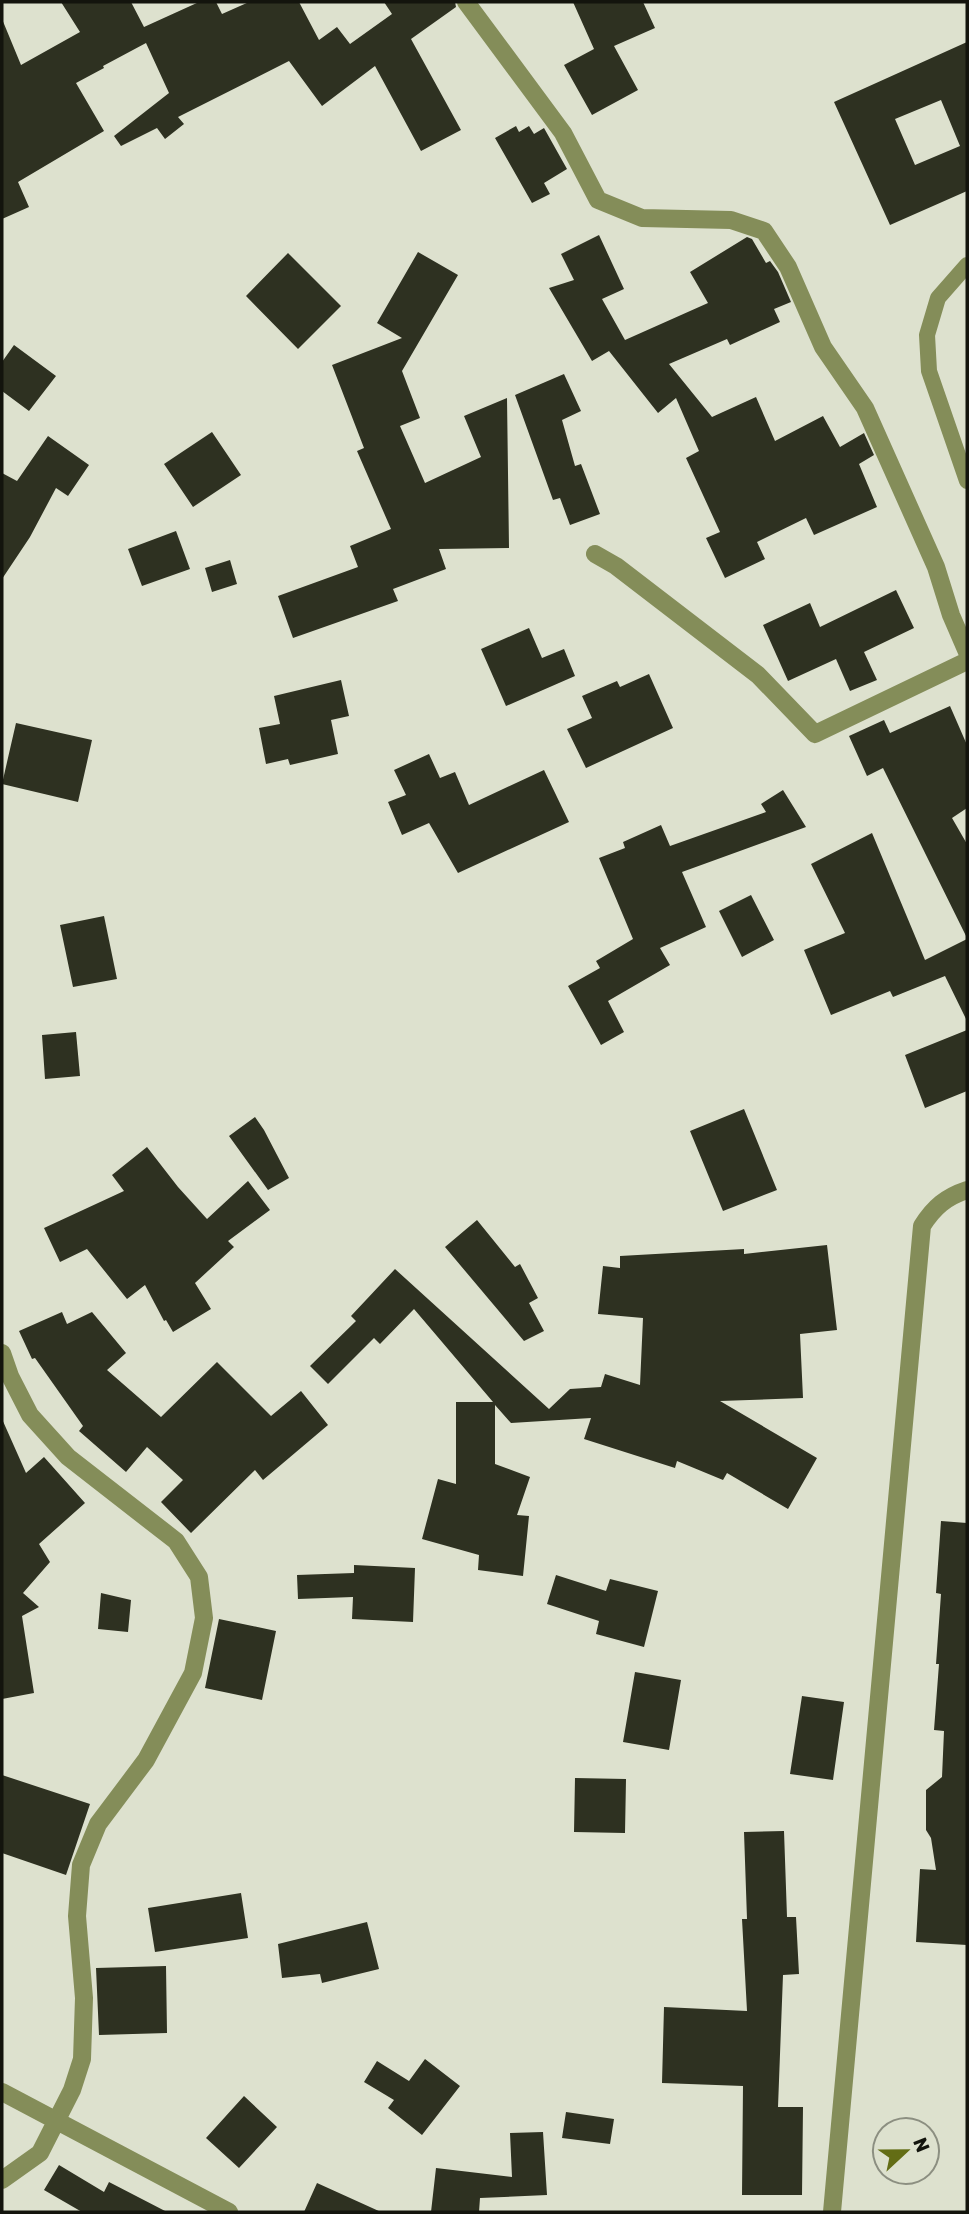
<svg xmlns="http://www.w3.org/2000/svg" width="969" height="2214" font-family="Rubik,sans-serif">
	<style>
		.building { fill: #2e3121; fill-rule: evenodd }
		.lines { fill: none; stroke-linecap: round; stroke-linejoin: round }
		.service { stroke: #848d59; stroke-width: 16 }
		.minor { stroke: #848d59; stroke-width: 18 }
	</style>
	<rect width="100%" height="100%" fill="#dde1ce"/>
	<path class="building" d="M 61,2 L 131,2 L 144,27 L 199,2 L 216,2 L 222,14 L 249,2 L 299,2 L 319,40 L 337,27 L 350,44 L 392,14 L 384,2 L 455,2 L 456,7 L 411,39 L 461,130 L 421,151 L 375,66 L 322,106 L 289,61 L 178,117 L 184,124 L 165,139 L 157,128 L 121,146 L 114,136 L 169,93 L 146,43 L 103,66 L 104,68 L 76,83 L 104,131 L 18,182 L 29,207 L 2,219 L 2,19 L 21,65 L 80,32 Z
		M 573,2 L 643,2 L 655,28 L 614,46 L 638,90 L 592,115 L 564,65 L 594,49 Z
		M 967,42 L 967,191 L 890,225 L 834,102 ZM 941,100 L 960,146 L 915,165 L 895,119 Z
		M 516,126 L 519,132 L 529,126 L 534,134 L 544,128 L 567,169 L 544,183 L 550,194 L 532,203 L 495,138 Z
		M 599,235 L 624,289 L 602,299 L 625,340 L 708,303 L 690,272 L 747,237 L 752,239 L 766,263 L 770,261 L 778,272 L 791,302 L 774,309 L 780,322 L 730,345 L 727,339 L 669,364 L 712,417 L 756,397 L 775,441 L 823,416 L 840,447 L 864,433 L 874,455 L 859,464 L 877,507 L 814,535 L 806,518 L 757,542 L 765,559 L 725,578 L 706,538 L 720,532 L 686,458 L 699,451 L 676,398 L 658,413 L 609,351 L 592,361 L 549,288 L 574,280 L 561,254 Z
		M 418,252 L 458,275 L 402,371 L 420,418 L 400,426 L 425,483 L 481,457 L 464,416 L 507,398 L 509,548 L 439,549 L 446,569 L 393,589 L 398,601 L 293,638 L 278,596 L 358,567 L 350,546 L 391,529 L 357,451 L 364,448 L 332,365 L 402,338 L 377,323 Z
		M 288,253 L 341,306 L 298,349 L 246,296 Z
		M 14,345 L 56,376 L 29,411 L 2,391 L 2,362 Z
		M 564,374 L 581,411 L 562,420 L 575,466 L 581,464 L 600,514 L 570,525 L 560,498 L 553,500 L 515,395 Z
		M 212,432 L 241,475 L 193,507 L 164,464 Z
		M 48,436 L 89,465 L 68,496 L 56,488 L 30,537 L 2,579 L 2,473 L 17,481 Z
		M 176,531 L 190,569 L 142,586 L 128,549 Z
		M 230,560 L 237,584 L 212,592 L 205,568 Z
		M 896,590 L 914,628 L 864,652 L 877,680 L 850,691 L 836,659 L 788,681 L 763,625 L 810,603 L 820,627 Z
		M 529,628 L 542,658 L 564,649 L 575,676 L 506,706 L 481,649 Z
		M 649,674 L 673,728 L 586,768 L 567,729 L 592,718 L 582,696 L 617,681 L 620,687 Z
		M 341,680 L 349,716 L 331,720 L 338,754 L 290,765 L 288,759 L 266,764 L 259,728 L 280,724 L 274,696 Z
		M 950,706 L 967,745 L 967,808 L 952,818 L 967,844 L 967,938 L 883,768 L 867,776 L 849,736 L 884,720 L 890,733 Z
		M 16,723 L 92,740 L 78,802 L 2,784 Z
		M 429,754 L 440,778 L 455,772 L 469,805 L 544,770 L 569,822 L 458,873 L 429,823 L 402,835 L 388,802 L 406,795 L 394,770 Z
		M 783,790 L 806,827 L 682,872 L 706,927 L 660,948 L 670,965 L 608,1001 L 624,1032 L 601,1045 L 568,986 L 600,968 L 596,961 L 633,939 L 599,858 L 625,848 L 623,842 L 661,825 L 670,846 L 766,812 L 761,804 Z
		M 872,833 L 925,960 L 967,939 L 967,1021 L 945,976 L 893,997 L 890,991 L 831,1015 L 804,950 L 845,933 L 811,864 Z
		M 751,895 L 774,940 L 742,957 L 719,911 Z
		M 104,916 L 117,979 L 73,987 L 60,925 Z
		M 967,1030 L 967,1091 L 925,1108 L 905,1055 Z
		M 76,1032 L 80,1076 L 45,1079 L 42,1035 Z
		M 744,1109 L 777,1190 L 723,1211 L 690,1131 Z
		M 255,1117 L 264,1130 L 289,1178 L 268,1190 L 229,1136 Z
		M 147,1147 L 178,1187 L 207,1219 L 248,1181 L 270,1210 L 228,1241 L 234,1247 L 195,1283 L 211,1309 L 173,1332 L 166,1320 L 164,1321 L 145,1285 L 127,1299 L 87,1249 L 60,1262 L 44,1228 L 124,1191 L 112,1175 Z
		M 477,1220 L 515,1267 L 520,1264 L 538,1298 L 529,1303 L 544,1331 L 524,1341 L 445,1247 Z
		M 827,1245 L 837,1330 L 800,1334 L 803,1398 L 720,1401 L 817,1458 L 788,1509 L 727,1473 L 723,1480 L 677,1461 L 675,1468 L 584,1439 L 591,1418 L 511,1423 L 495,1405 L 495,1464 L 530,1477 L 517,1515 L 529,1516 L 523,1576 L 478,1570 L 479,1555 L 422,1539 L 438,1479 L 456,1484 L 456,1402 L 493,1402 L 414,1309 L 380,1344 L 374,1338 L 328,1384 L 310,1366 L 356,1321 L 351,1316 L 395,1269 L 549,1409 L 570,1389 L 601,1387 L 605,1374 L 640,1385 L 643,1318 L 598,1314 L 603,1266 L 620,1268 L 620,1256 L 744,1249 L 744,1254 Z
		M 62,1312 L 67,1324 L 92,1312 L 126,1353 L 107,1370 L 161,1417 L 217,1362 L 271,1416 L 301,1391 L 328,1425 L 263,1480 L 255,1470 L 191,1533 L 161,1502 L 183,1480 L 147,1447 L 126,1472 L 79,1431 L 83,1426 L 35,1358 L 32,1359 L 19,1331 Z
		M 2,1419 L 26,1473 L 44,1457 L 85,1503 L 39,1544 L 50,1562 L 23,1593 L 39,1607 L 22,1616 L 34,1693 L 2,1699 Z
		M 941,1521 L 967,1523 L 967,1945 L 916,1942 L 920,1869 L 936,1870 L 931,1838 L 926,1830 L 926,1790 L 942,1777 L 944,1731 L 934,1730 L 939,1664 L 936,1664 L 941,1594 L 936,1593 Z
		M 354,1565 L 415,1568 L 413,1622 L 352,1619 L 353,1597 L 298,1599 L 297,1575 L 354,1573 Z
		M 556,1575 L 606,1591 L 610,1579 L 658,1591 L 644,1647 L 596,1634 L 599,1621 L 547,1604 Z
		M 101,1593 L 131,1600 L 128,1632 L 98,1629 Z
		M 219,1619 L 276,1631 L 262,1700 L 205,1688 Z
		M 635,1672 L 681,1680 L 669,1750 L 623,1742 Z
		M 802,1696 L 844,1702 L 833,1780 L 790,1774 Z
		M 2,1775 L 90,1804 L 66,1875 L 2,1853 Z
		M 575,1778 L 626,1779 L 625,1833 L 574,1832 Z
		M 784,1831 L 787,1917 L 796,1917 L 799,1974 L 783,1975 L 778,2107 L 803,2107 L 802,2195 L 742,2195 L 743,2086 L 662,2083 L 664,2007 L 747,2011 L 742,1919 L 747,1919 L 744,1832 Z
		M 241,1893 L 248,1938 L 155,1952 L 148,1908 Z
		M 367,1922 L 379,1969 L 322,1983 L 320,1974 L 282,1978 L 278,1944 Z
		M 166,1966 L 167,2033 L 99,2035 L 96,1968 Z
		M 425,2059 L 460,2086 L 422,2135 L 388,2108 L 394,2100 L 364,2082 L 377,2061 L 409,2081 Z
		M 244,2096 L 277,2127 L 239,2168 L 206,2138 Z
		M 566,2112 L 614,2119 L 610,2144 L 562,2138 Z
		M 543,2132 L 547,2195 L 480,2198 L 479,2212 L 431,2212 L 436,2168 L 512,2177 L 510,2133 Z
		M 59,2165 L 104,2192 L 109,2182 L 167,2212 L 82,2212 L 44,2190 Z
		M 317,2183 L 381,2212 L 304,2212 Z"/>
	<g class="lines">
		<path class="service" d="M 967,265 L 938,298 L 927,335 L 929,371 L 967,481"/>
		<path class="minor" d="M 466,2 L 563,133 L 598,200 L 642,218 L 731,220 L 764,231 L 788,267 L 823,347 L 865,408 L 936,567 L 951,615 L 967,652
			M 595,554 L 616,566 L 758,675 L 815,734 L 967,661
			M 2,1353 L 10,1376 L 30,1415 L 68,1457 L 176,1541 L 199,1577 L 204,1618 L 193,1673 L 146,1760 L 98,1824 L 81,1865 L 77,1916 L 84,1998 L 82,2059 L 72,2090 L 40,2153 L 2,2180
			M 2,2092 L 229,2212
			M 832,2212 L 922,1226 C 934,1207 946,1197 967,1190"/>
	</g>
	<rect width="969" height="2214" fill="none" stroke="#13140d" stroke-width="7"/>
	<g transform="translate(906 2151) rotate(68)"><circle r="33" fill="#dde1ce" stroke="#8c8f81" stroke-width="2"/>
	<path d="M0-5L12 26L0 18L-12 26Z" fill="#636d15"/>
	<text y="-10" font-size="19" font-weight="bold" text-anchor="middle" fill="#13140d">N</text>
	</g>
</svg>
